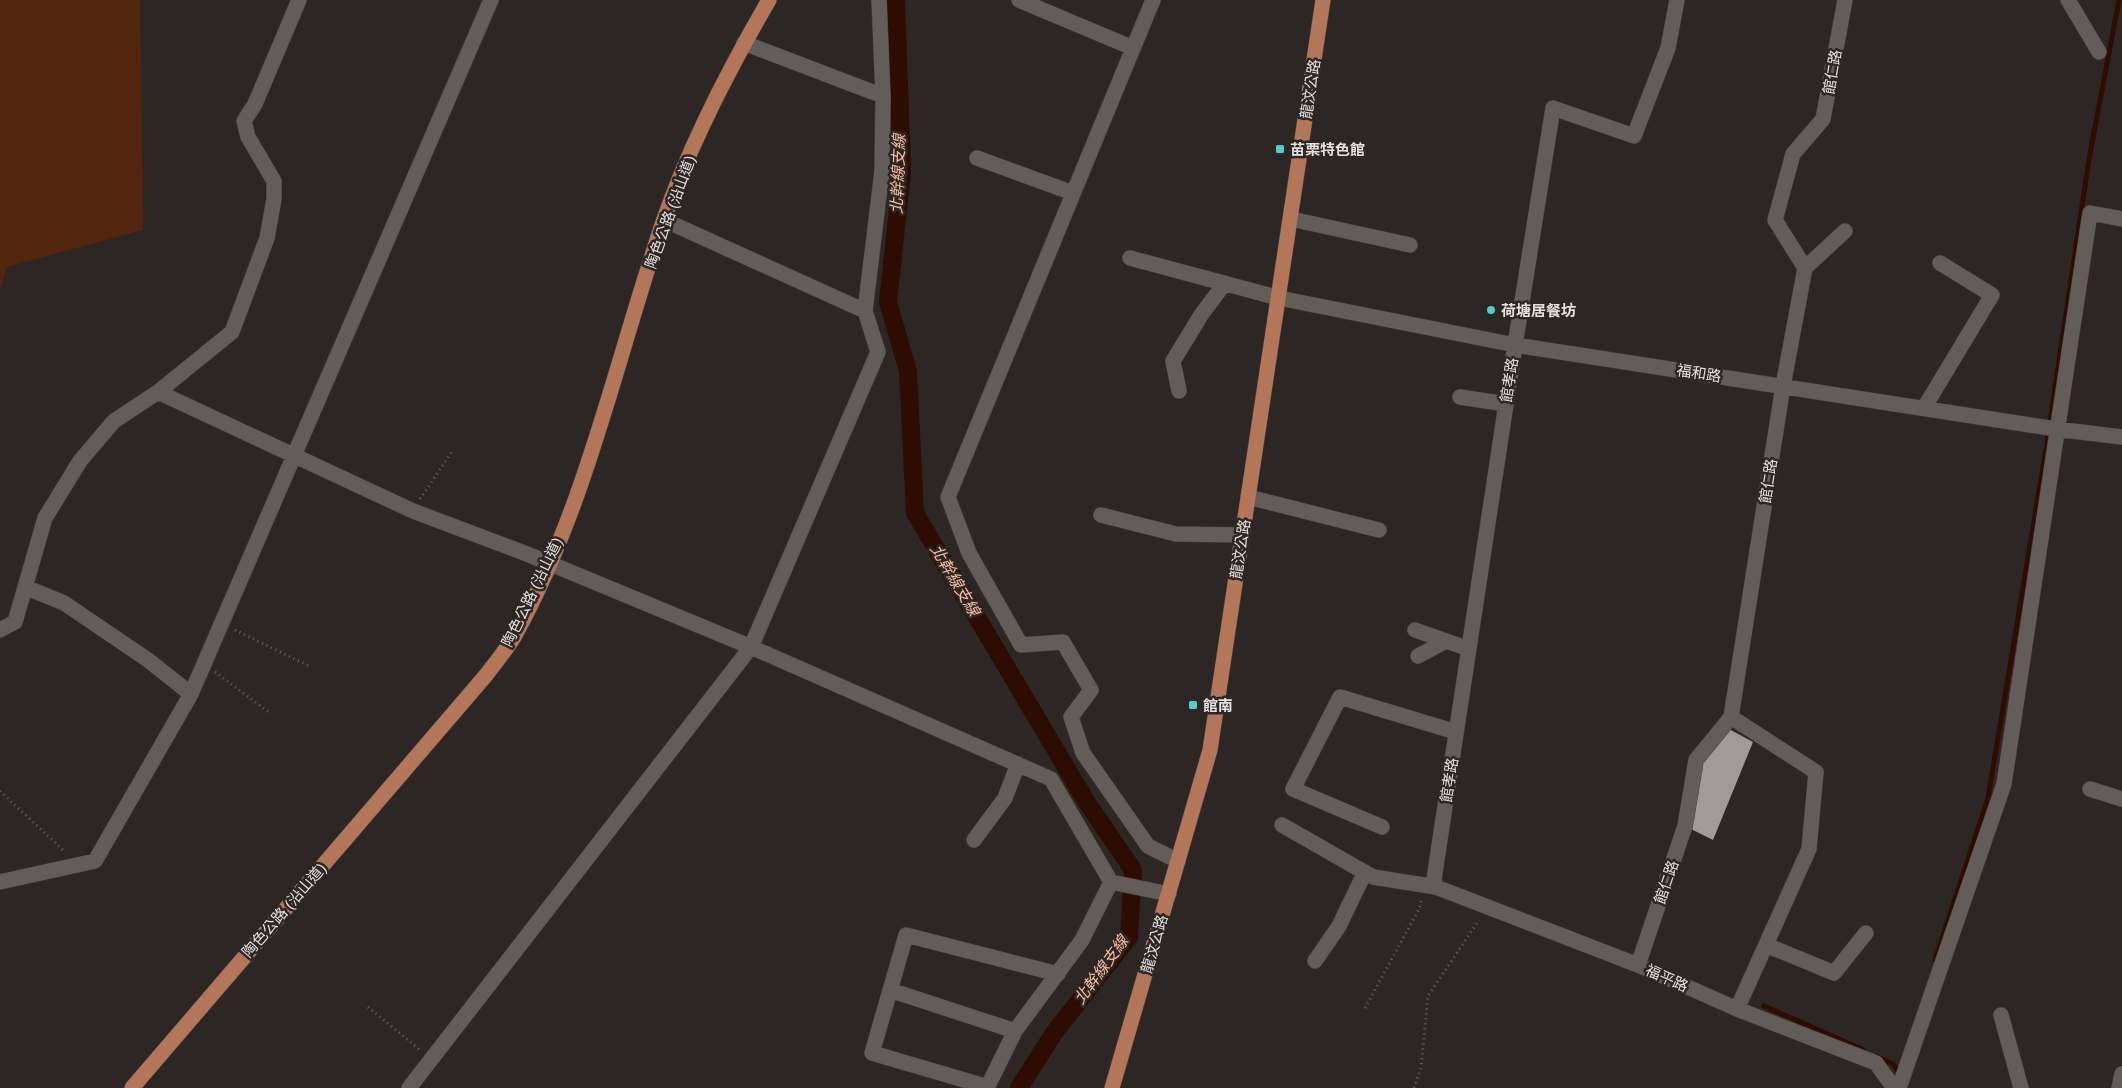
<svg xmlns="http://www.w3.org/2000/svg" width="2122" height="1088" font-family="Helvetica,'Noto Sans TC',sans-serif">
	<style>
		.green { fill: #53250c }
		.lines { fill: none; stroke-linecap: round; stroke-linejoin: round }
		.stream { stroke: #2e0c00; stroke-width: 5 }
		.canal { stroke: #2e0c00; stroke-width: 18 }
		.building { fill: #a19b98 }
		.minor-casing { stroke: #464240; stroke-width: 16 }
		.major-casing { stroke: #464240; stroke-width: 16 }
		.path { stroke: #66625f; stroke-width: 3; stroke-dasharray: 1 4; stroke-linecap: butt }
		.minor { stroke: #635d5a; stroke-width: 15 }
		.major { stroke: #b37658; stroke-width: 15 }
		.poi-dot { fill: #52cdce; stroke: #2c2724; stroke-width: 2 }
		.labels { text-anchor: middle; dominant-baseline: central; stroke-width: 5; stroke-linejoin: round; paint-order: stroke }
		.street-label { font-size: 15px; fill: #e5e1e0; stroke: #2c2724 }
		.poi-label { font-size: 15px; font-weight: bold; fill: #e5e1e0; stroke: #2c2724; text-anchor: start }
		.water-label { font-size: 16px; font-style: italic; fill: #f9bc9f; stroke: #2c2724 }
	</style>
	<rect width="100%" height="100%" fill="#2c2724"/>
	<path class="green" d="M 0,0 L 140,0 L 143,230 L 7,267 L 0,291 Z"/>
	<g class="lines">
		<path class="stream" d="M 1935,960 L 1988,798 L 2046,449 L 2089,159 L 2119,0
			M 1764,1006 L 1864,1050
			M 1876,1056 L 1893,1064 L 1899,1072"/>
		<path class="canal" d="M 896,0 L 902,172 L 888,302 L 908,371 L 915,513 L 1086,801 L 1133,870 L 1129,937 L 1054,1033 L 1019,1088"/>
	</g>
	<path class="building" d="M 1727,728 L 1753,742 L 1713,840 L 1687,827 L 1699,762 Z"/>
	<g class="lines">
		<g class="minor-casing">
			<path id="minor" d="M 1019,0 L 1133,48
				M 1153,0 L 948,497 L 969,553 L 1021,645 L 1063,642 L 1091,690 L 1071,717 L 1083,753 L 1148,846 L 1178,861
				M 1677,0 L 1668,48 L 1634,136 L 1553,108 L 1515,345 L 1434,879 L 1436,887 L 1638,965 L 1737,1009 L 1876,1063 L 1894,1088
				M 2068,0 L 2099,52
				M 744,43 L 883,96
				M 977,158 L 1073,193
				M 1291,219 L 1410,245
				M 664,220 L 865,311
				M 1130,258 L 1279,298 L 1515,345 L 2056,429 L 2122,437
				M 1805,268 L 1845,231
				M 1179,391 L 1173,361 L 1201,315 L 1225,283
				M 158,392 L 413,511 L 527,554 L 751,647 L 1051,779 L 1111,882 L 1169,894
				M 1460,397 L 1506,404
				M 1924,408 L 1992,295 L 1940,263
				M 1248,497 L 1379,530
				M 1101,515 L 1176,534 L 1242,535
				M 25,587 L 64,603 L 148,660 L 191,694
				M 0,630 L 15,622 L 45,518 L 80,461 L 114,421 L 158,392 L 232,332 L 267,238 L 274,199 L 274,181 L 248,137 L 244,121 L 255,104 L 299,0
				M 1415,630 L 1469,649
				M 1418,656 L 1446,641
				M 1731,717 L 1816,772 L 1809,849 L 1737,1009
				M 2090,789 L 2122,799
				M 1282,825 L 1373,877 L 1436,887
				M 1382,827 L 1293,789 L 1340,697 L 1456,732
				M 974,840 L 1005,798 L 1018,764
				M 0,882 L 95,861 L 191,694 L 491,0
				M 1766,945 L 1834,973 L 1866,933
				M 1315,961 L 1339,926 L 1365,872
				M 1638,965 L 1685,826 L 1696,760 L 1731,717 L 1783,386 L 1805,268 L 1775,220 L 1793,154 L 1823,119 L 1845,0
				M 890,990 L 1015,1031
				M 2001,1015 L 2021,1088
				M 988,1087 L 872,1053 L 906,935 L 1058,974
				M 409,1088 L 751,647 L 878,352 L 865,311 L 882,171 L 883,96 L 879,0
				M 987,1088 L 1015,1031 L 1082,940 L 1111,882
				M 1899,1088 L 2004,784 L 2090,213 L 2122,219
				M 2119,1088 L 2122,1074"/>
		</g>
		<g class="major-casing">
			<path id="major" d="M 132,1088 L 487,674 C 496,662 506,650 514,637 C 586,508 616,360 663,222 C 689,146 729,69 769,0
				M 1112,1088 L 1210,750 L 1323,0"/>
		</g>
		<path class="path" d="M 420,499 L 453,450
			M 235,630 L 311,667
			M 215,672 L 270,713
			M 0,791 L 65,852
			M 368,1007 L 420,1050
			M 1365,1008 L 1419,909 L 1422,898
			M 1414,1088 L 1421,1068 L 1428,996 L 1479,920"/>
		<use href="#minor" class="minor"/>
		<use href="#major" class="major"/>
	</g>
	<g class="poi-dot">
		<rect x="1275" y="144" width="10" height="10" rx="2.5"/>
		<circle cx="1491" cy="310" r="5"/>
		<rect x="1188" y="700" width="10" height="10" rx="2.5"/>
	</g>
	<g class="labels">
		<g class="street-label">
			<text transform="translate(1832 72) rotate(-80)">館仁路</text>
			<text transform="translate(1310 89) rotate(-81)">龍汶公路</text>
			<text transform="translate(670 212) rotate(-70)">陶色公路 (沿山道)</text>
			<text transform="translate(1699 373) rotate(9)">福和路</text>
			<text transform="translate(1509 380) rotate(-81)">館孝路</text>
			<text transform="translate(1768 481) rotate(-81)">館仁路</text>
			<text transform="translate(1240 549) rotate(-81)">龍汶公路</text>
			<text transform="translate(532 592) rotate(-64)">陶色公路 (沿山道)</text>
			<text transform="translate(1449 780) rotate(-81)">館孝路</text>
			<text transform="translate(1666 882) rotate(-71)">館仁路</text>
			<text transform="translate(284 910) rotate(-49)">陶色公路 (沿山道)</text>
			<text transform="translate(1154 944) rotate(-74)">龍汶公路</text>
			<text transform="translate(1667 978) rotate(24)">福平路</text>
		</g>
		<g class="poi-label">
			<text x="1290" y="149">苗栗特色館</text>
			<text x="1501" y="310">荷塘居餐坊</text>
			<text x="1203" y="705">館南</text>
		</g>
		<g class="water-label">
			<text transform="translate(898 174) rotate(-88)">北幹線支線</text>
			<text transform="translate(955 580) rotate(59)">北幹線支線</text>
			<text transform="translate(1101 970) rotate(-54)">北幹線支線</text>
		</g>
	</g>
</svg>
